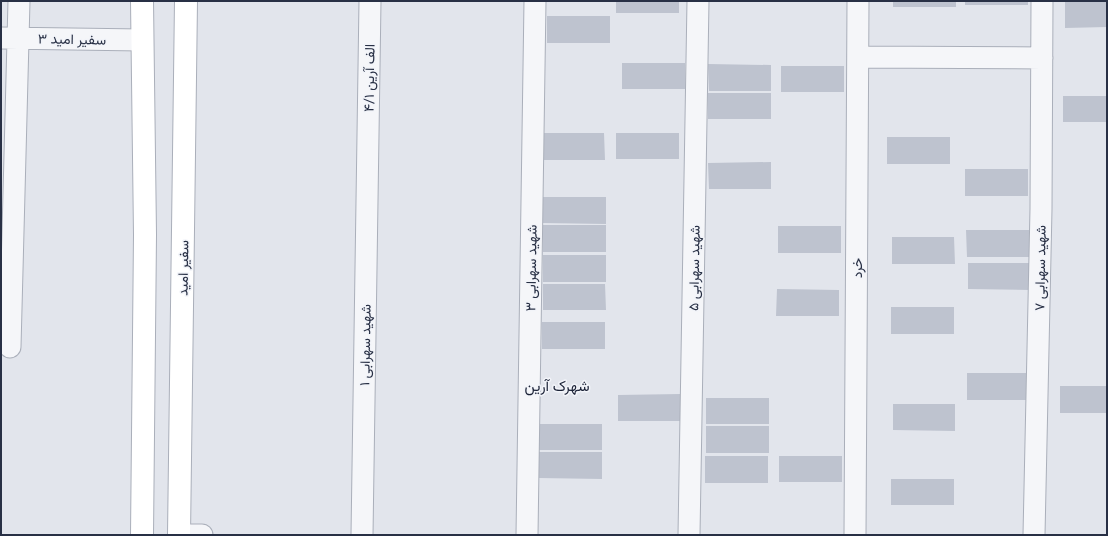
<svg xmlns="http://www.w3.org/2000/svg" width="1108" height="536" font-family="Roboto,Vazirmatn,sans-serif">
	<style>
		.building { fill: #bec3cf }
		.lines { fill: none; stroke-linecap: round; stroke-linejoin: round }
		.street-casing { stroke: #aaafba; stroke-width: 23 }
		.secondary-casing { stroke: #aaafba; stroke-width: 24 }
		.street { stroke: #f5f6f9; stroke-width: 21 }
		.secondary { stroke: #fff; stroke-width: 22 }
		.labels { text-anchor: middle; dominant-baseline: central; stroke-width: 3; stroke-linejoin: round; paint-order: stroke }
		.street-label { font-size: 14px; fill: #283045; stroke: #f2f4f9 }
		.neighbourhood-label { font-size: 15px; fill: #1a2136; stroke: #f2f4f9 }
	</style>
	<rect width="100%" height="100%" fill="#e2e5ec"/>
	<path class="building" d="M 616,1 L 679,1 L 679,13 L 616,13 Z
		M 893,1 L 956,1 L 956,7 L 893,7 Z
		M 965,1 L 1028,1 L 1028,5 L 965,5 Z
		M 1065,1 L 1107,1 L 1107,27 L 1065,28 Z
		M 547,16 L 610,16 L 610,43 L 547,43 Z
		M 622,63 L 685,63 L 685,89 L 622,89 Z
		M 708,64 L 771,65 L 771,91 L 709,91 Z
		M 781,66 L 844,66 L 844,92 L 781,92 Z
		M 708,93 L 771,93 L 771,119 L 708,119 Z
		M 1063,96 L 1107,96 L 1107,122 L 1063,122 Z
		M 542,133 L 604,133 L 605,160 L 542,160 Z
		M 616,133 L 679,133 L 679,159 L 616,159 Z
		M 887,137 L 950,137 L 950,164 L 887,164 Z
		M 771,162 L 771,189 L 709,189 L 708,163 Z
		M 965,169 L 1028,169 L 1028,196 L 965,196 Z
		M 543,197 L 606,197 L 606,224 L 543,223 Z
		M 543,225 L 606,225 L 606,252 L 543,252 Z
		M 778,226 L 841,226 L 841,253 L 778,253 Z
		M 966,230 L 1029,230 L 1029,257 L 967,257 Z
		M 892,237 L 954,237 L 955,264 L 892,264 Z
		M 543,255 L 606,255 L 606,282 L 543,282 Z
		M 968,263 L 1031,263 L 1031,290 L 968,289 Z
		M 543,284 L 605,284 L 606,310 L 543,310 Z
		M 777,289 L 839,290 L 839,316 L 776,316 Z
		M 891,307 L 954,307 L 954,334 L 891,334 Z
		M 542,322 L 605,322 L 605,349 L 542,349 Z
		M 967,373 L 1030,373 L 1030,400 L 967,400 Z
		M 1060,386 L 1107,386 L 1107,413 L 1060,413 Z
		M 680,394 L 680,421 L 618,421 L 618,395 Z
		M 706,398 L 769,398 L 769,424 L 706,424 Z
		M 893,404 L 955,404 L 955,431 L 893,430 Z
		M 539,424 L 602,424 L 602,450 L 539,450 Z
		M 706,426 L 769,426 L 769,453 L 706,453 Z
		M 539,452 L 602,452 L 602,479 L 539,478 Z
		M 705,456 L 768,456 L 768,483 L 705,483 Z
		M 779,456 L 842,456 L 842,482 L 779,482 Z
		M 891,479 L 954,479 L 954,505 L 891,505 Z"/>
	<g class="lines">
		<g class="street-casing">
			<path id="street" d="M 1,38 L 142,40
				M 858,57 L 1042,58
				M 10,347 L 19,1
				M 179,535 L 202,535
				M 362,535 L 370,1
				M 527,535 L 535,1
				M 689,535 L 698,1
				M 855,535 L 858,1
				M 1034,535 L 1041,209 L 1042,1"/>
		</g>
		<g class="secondary-casing">
			<path id="secondary" d="M 142,535 L 145,235 L 142,1
				M 179,535 L 186,1"/>
		</g>
		<use href="#street" class="street"/>
		<use href="#secondary" class="secondary"/>
	</g>
	<g class="labels">
		<g class="street-label">
			<text transform="translate(72 39) rotate(1)">سفیر امید ۳</text>
			<text transform="translate(369 78) rotate(-89)">۴/۱ الف آرین</text>
			<text transform="translate(183 268) rotate(-89)">سفیر امید</text>
			<text transform="translate(531 268) rotate(-89)">شهید سهرابی ۳</text>
			<text transform="translate(694 268) rotate(-89)">شهید سهرابی ۵</text>
			<text transform="translate(857 268) rotate(-90)">خرد</text>
			<text transform="translate(1040 268) rotate(-89)">شهید سهرابی ۷</text>
			<text transform="translate(365 345) rotate(-89)">شهید سهرابی ۱</text>
		</g>
		<g class="neighbourhood-label">
			<text x="557" y="386">شهرک آرین</text>
		</g>
	</g>
	<rect width="1108" height="536" fill="none" stroke="#283045" stroke-width="4"/>
</svg>
